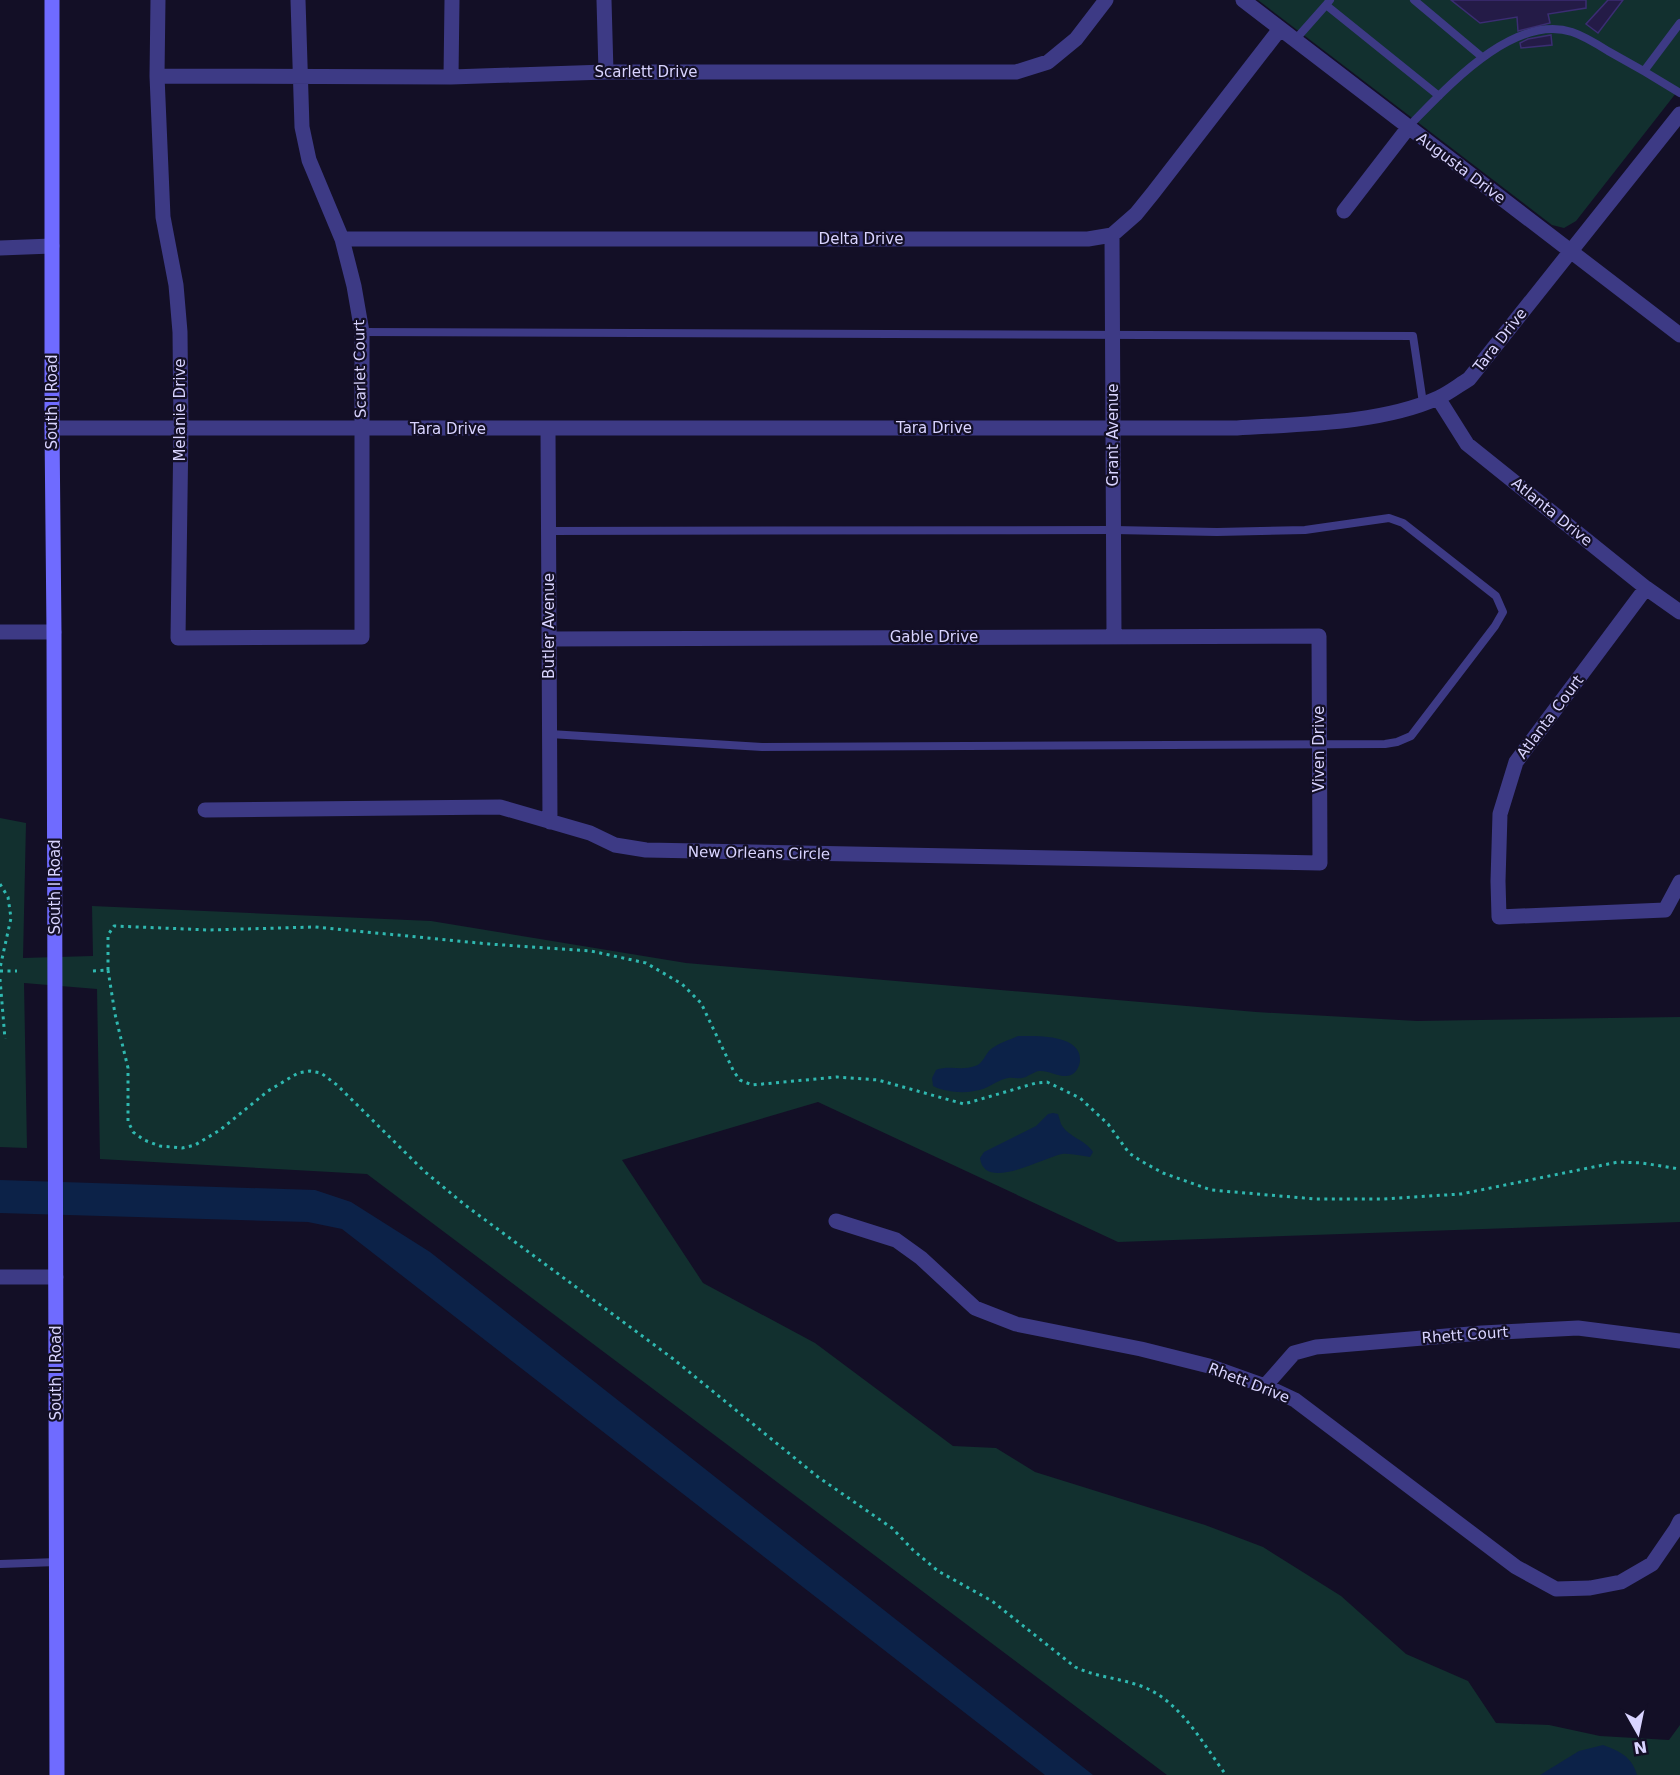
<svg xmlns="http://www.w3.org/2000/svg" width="1680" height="1775" font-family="'DejaVu Sans',sans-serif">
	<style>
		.green { fill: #12302f }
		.water { fill: #0c2248 }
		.building { fill: #241b47; stroke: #3b2d73; stroke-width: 1.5 }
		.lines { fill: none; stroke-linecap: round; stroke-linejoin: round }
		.path { stroke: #2fb8b0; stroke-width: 3; stroke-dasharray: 3 4.5; stroke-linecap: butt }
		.service { stroke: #3d3a85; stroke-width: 8 }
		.minor { stroke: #3d3a85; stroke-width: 15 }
		.tertiary { stroke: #3d3a85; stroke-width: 15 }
		.secondary { stroke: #6f6bff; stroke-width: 15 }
		.labels { text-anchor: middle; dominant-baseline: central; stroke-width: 4.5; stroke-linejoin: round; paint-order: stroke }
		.street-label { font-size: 15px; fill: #d9d4ff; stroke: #130f26 }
	</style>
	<rect width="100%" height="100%" fill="#130f26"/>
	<path class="green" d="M 1258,0 L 1680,0 L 1680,88 L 1576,221 L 1564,228 L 1552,225 Z
		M 0,818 L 26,823 L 23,958 L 93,956 L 92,906 L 431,921 L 686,963 L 1256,1012 L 1417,1021 L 1680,1017 L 1680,1222 L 1118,1242 L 818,1102 L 622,1160 L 703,1283 L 815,1343 L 953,1446 L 996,1448 L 1035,1472 L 1205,1525 L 1263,1547 L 1341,1596 L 1406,1654 L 1468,1681 L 1496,1723 L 1549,1725 L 1600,1736 L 1669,1740 L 1680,1725 L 1680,1775 L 1167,1775 L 367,1174 L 100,1159 L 97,989 L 24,983 L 27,1148 L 0,1147 Z"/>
	<path class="water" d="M 1018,1036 C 1036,1036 1081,1034 1080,1060 C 1080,1066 1076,1073 1071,1075 C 1061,1079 1049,1070 1039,1071 C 1033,1072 1028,1077 1022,1078 C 1017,1079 1013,1077 1008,1078 C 1000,1079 991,1086 983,1089 C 968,1094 947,1093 933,1086 L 932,1078 L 936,1070 C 949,1065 962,1071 975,1066 C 983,1064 985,1054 991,1049 C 999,1043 1009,1040 1018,1036 Z
		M 1053,1113 L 1058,1114 C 1059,1117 1060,1121 1061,1124 C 1068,1137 1086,1140 1093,1152 L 1090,1157 C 1081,1156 1070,1153 1062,1154 C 1042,1158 984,1192 980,1158 L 984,1152 L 1036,1126 L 1048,1114 Z
		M 0,1180 L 315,1190 L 351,1202 L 430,1252 L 1093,1775 L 1045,1775 L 342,1229 L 308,1222 L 0,1213 Z
		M 1603,1745 C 1620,1751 1632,1757 1637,1775 L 1540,1775 L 1579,1751 Z"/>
	<path class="building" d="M 1451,0 L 1586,0 L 1586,8 L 1548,14 L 1550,23 L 1518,31 L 1517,17 L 1480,23 Z
		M 1608,0 L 1623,0 L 1598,33 L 1586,24 Z
		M 1551,35 L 1552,45 L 1521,48 L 1520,43 L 1528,39 Z"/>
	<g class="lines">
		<path class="path" d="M 0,884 L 8,897 L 11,918 L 0,968
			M 108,970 L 115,1014 L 128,1068 L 128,1121 L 133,1132 L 144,1140 L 160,1146 L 182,1148 L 195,1145 L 220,1130 L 268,1091 L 298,1073 L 310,1071 L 321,1073 L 337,1085 L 424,1171 L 465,1205 L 672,1358 L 818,1477 L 892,1528 L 913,1550 L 938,1571 L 992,1601 L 1075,1667 C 1096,1677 1119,1678 1141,1686 C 1180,1700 1203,1744 1226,1775
			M 0,971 L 17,971
			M 93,971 L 108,970 L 108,935 L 114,926 L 209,930 L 315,927 L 489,944 L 591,951 L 646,963 L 682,984 L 701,1003 L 734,1072 L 740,1080 L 752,1085 L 837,1077 L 878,1080 L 964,1104 L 1036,1083 L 1047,1082 L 1080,1098 L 1108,1124 L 1129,1153 L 1141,1161 L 1163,1173 L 1211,1190 L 1315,1199 L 1383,1199 L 1461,1194 L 1618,1162 L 1642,1163 L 1680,1169
			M 0,979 L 5,1039"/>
		<path class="service" d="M 1330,0 L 1326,5 L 1439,96
			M 1414,0 L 1482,57
			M 1295,40 L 1326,5
			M 1644,71 L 1680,23
			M 1408,127 C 1445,90 1512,13 1572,32 C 1584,36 1597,44 1608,51 C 1632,64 1656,78 1680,93
			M 362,332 L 1413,336 L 1423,403
			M 549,531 L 1114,530 L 1217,532 L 1305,530 L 1389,518 L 1403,523 L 1496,596 L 1503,612 L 1495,626 L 1411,736 L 1397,742 L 1385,744 L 762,747 L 550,734
			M 0,1564 L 57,1562"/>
		<path class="minor" d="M 158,0 L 157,76 L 163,217 L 176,285 L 180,332 L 181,428 L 178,638 L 362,637 L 362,332 L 354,286 L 342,239 L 309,160 L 302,127 L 298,0
			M 604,0 L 606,72
			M 1243,0 L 1680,335
			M 157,76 L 451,77 L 606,72 L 1016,72 L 1048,62 L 1076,39 L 1106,0
			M 451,77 L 452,0
			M 1344,211 L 1408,128
			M 1112,235 L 1114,636
			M 342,239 L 1088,239 L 1112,235 L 1136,214 L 1153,193 L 1280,29
			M 0,248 L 52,246
			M 1438,398 L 1467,444 L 1646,588 L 1680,612
			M 52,428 L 1237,428 C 1300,424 1380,424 1438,398 C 1449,393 1459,385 1469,379 L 1680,114
			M 548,429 L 550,822
			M 1646,588 L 1516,762 L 1500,814 L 1498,881 L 1499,917 L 1665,910 L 1680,882
			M 0,632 L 54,632
			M 205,810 L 500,807 L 590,833 L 615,845 L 646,850 L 1320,863 L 1319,636 L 549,639
			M 836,1221 L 896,1240 L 921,1258 L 975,1308 L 1016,1324 L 1141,1349 L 1209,1366 L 1265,1386 L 1295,1400 L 1516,1567 L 1556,1589 L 1590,1588 L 1621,1582 L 1652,1564 L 1676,1529 L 1680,1521
			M 1265,1386 L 1294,1353 L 1316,1347 L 1482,1333 L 1578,1328 L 1680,1341"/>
		<path class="tertiary" d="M 0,1277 L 56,1277"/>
		<path class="secondary" d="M 52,0 L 52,428 L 54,632 L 57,1775"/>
	</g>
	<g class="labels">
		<g class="street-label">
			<text x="646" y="72">Scarlett Drive</text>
			<text transform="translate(1461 168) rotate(37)">Augusta Drive</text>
			<text x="861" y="239">Delta Drive</text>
			<text transform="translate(1500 340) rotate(-52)">Tara Drive</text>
			<text transform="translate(360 369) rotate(-91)">Scarlet Court</text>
			<text transform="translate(52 402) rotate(-90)">South I Road</text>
			<text transform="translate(180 410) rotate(-90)">Melanie Drive</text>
			<text x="934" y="428">Tara Drive</text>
			<text x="448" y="429">Tara Drive</text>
			<text transform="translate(1113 435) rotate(-90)">Grant Avenue</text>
			<text transform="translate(1552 512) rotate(39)">Atlanta Drive</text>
			<text transform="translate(549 626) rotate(-90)">Butler Avenue</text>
			<text x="934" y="637">Gable Drive</text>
			<text transform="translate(1550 717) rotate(-53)">Atlanta Court</text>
			<text transform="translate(1319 749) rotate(-90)">Viven Drive</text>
			<text transform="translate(759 853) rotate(1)">New Orleans Circle</text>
			<text transform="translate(55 887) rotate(-90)">South I Road</text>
			<text transform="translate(1465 1335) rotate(-4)">Rhett Court</text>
			<text transform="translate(56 1373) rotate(-90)">South I Road</text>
			<text transform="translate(1249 1383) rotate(21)">Rhett Drive</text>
		</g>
	</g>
	<g transform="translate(1638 1733) rotate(171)" stroke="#130f26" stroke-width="4.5" paint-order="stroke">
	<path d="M0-4.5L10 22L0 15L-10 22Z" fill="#d9d4ff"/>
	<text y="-9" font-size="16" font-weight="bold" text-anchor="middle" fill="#d9d4ff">N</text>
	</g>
</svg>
